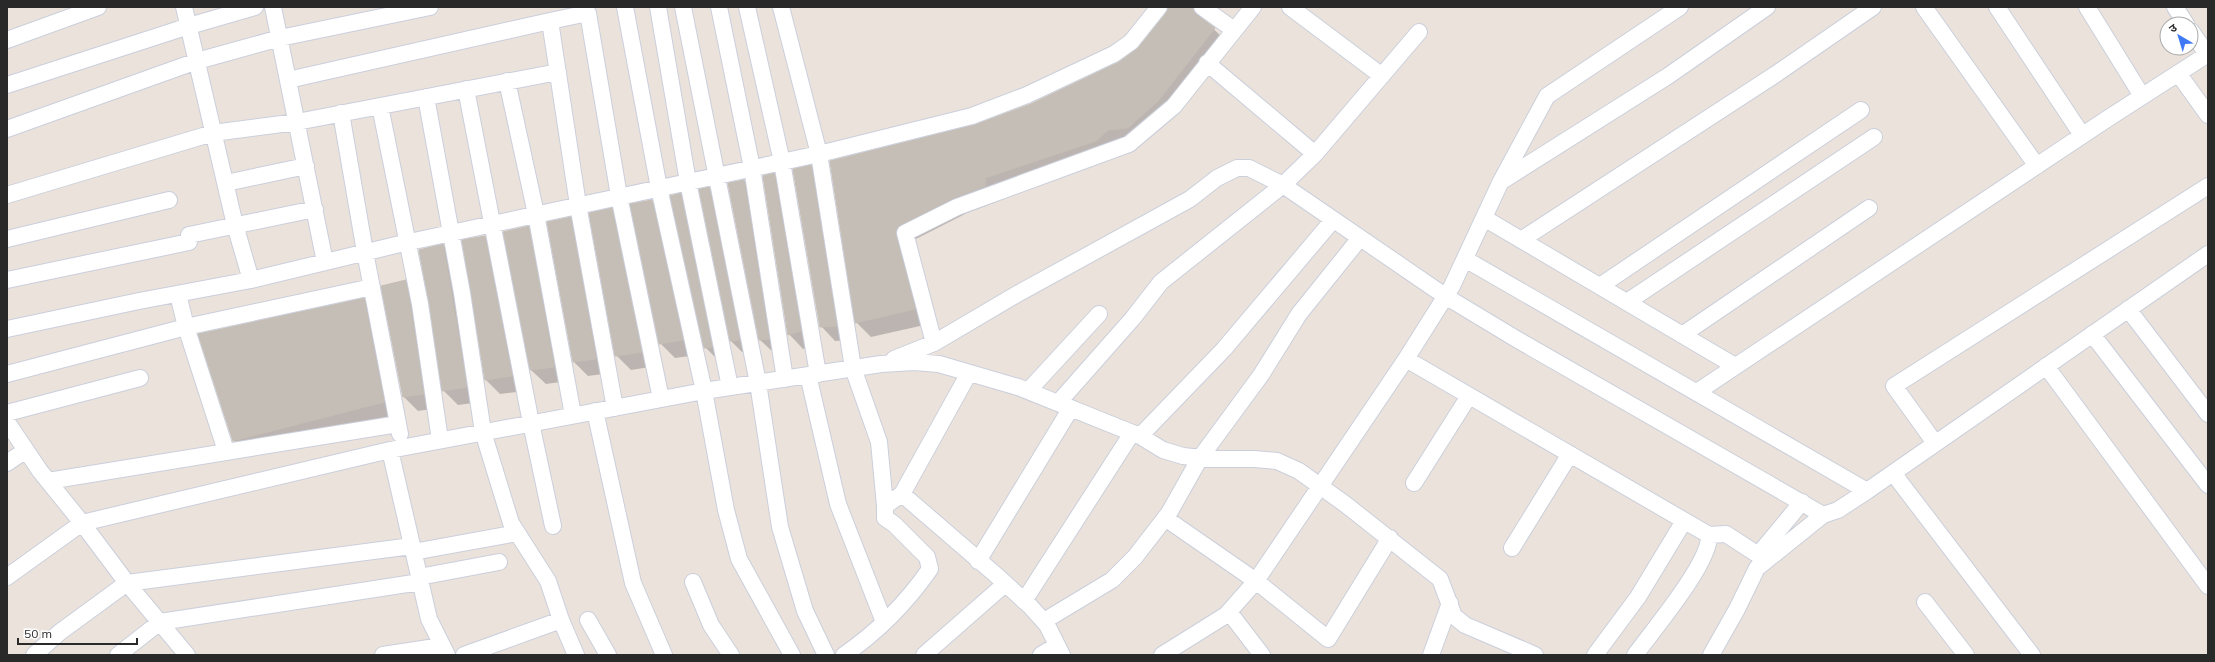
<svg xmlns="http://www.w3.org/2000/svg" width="2215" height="662" font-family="Mulish,'Noto Sans Devanagari',sans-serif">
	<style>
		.shadow { fill: #0003 }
		.building { fill: #c4beb7; stroke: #c6beb5 }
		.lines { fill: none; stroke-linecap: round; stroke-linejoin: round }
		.street-casing { stroke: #cacfdb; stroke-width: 18 }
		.street { stroke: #fff; stroke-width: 16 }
	</style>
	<rect width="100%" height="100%" fill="#ebe2dc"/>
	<path class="shadow" d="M 1169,7 L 1191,7 L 1228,43 L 1142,143 L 999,193 L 999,201 L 967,213 L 912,241 L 929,324 L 871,337 L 856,322 L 831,162 L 976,126 L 1031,105 L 1119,63 L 1139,49 L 1167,13 Z
		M 811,166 L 825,181 L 851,340 L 835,341 L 821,326 Z
		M 774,174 L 788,189 L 815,346 L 803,349 L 789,334 Z
		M 744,181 L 758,195 L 775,354 L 760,340 Z
		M 709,188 L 720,199 L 750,351 L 742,352 L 731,341 Z
		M 680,195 L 691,206 L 716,358 L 705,347 Z
		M 652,201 L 666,215 L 697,355 L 675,358 L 660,343 Z
		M 612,209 L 626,224 L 656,366 L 631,370 L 616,355 Z
		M 570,218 L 585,233 L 610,373 L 588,376 L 574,362 L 548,223 Z
		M 528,227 L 543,242 L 568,381 L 546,384 L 531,370 Z
		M 485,237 L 499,251 L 526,391 L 500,394 L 486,380 Z
		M 443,245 L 458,260 L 481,402 L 458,405 L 443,390 Z
		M 405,281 L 420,296 L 438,408 L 418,411 L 404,397 Z
		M 364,299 L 378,314 L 398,416 L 248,455 L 234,441 Z"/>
	<path class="building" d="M 1168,7 L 1193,7 L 1196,14 L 1215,28 L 1158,101 L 1128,128 L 1108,130 L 1096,141 L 985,178 L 985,186 L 953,198 L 900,225 L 896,231 L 896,235 L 915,309 L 855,323 L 830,161 L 974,125 L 1031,104 L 1119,62 L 1138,48 L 1166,13 Z
		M 811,165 L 837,326 L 820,327 L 793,169 Z
		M 774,173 L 801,331 L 788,335 L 763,176 Z
		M 744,180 L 769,339 L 759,340 L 728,183 Z
		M 709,187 L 740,340 L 730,341 L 699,189 Z
		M 681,193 L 712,347 L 704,348 L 670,196 Z
		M 652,200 L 683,340 L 659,344 L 630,204 Z
		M 612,208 L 642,352 L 615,356 L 589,213 Z
		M 571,217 L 596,359 L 573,362 L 547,222 Z
		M 529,226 L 554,367 L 530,370 L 503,232 Z
		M 485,236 L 512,376 L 485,380 L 462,240 Z
		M 443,244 L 467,387 L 442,391 L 429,303 L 419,250 Z
		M 406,280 L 424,394 L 403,397 L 381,286 Z
		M 364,298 L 384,402 L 233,441 L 198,334 Z"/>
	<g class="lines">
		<g class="street-casing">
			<path id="street" d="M 184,7 L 235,225 L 251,280
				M 273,7 L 325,262
				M 625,7 L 659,188 L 704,391 L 726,510 L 739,559 L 792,655
				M 658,7 L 688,182 L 730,387
				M 683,7 L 758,383 L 780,527 L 805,611 L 826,655
				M 719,7 L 752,168 L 785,379
				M 747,7 L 782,162 L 818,374
				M 781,7 L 819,154 L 853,368 L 879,442 L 885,506
				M 1202,7 L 1234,30
				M 1290,7 L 1382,76
				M 1924,7 L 2037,166
				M 1997,7 L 2082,135
				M 2087,7 L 2142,96
				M 2175,7 L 2186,24
				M 550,21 L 588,13 L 619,196 L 661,399
				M 2191,31 L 2207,54
				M 7,40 L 98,7
				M 1207,63 L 1315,154
				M 2178,73 L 2208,115
				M 288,80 L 550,21 L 578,205 L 615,408
				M 507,81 L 536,214 L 573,415
				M 7,85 L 189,26 L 255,7
				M 466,89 L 531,423 L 553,526
				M 426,97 L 462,293 L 483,432 L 511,523 L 548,581 L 561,620 L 576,655
				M 380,106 L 420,304 L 440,440
				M 341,113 L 365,252 L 400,434
				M 7,129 L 197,61 L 280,38 L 430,7
				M 1502,181 L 1668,76 L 1767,7
				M 226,183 L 306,166
				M 7,195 L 213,133 L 297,122 L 558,72
				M 1484,218 L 1735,366
				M 7,239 L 169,200
				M 1521,240 L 1776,74 L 1873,7
				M 1465,259 L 1867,491
				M 7,280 L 189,242 L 189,235 L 315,209
				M 1600,286 L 1861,110
				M 178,294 L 186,327 L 226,451
				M 1627,302 L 1874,137
				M 2128,309 L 2208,414
				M 7,329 L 139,301 L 251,280 L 400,244 L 819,154 L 972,116 L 1027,95 L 1114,54 L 1131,42 L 1159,7
				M 2092,334 L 2208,485
				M 1682,335 L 1869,208
				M 934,343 L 905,233 L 957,207 L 1129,144 L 1174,106 L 1253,7
				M 894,359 L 934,343 L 1019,293 L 1190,199 L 1217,178 L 1237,168 L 1249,168 L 1283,185 L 1445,296 L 1518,340 L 1823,515 L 1838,510 L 1867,491 L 2208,254
				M 1406,359 L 1709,535 C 1711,562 1653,630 1635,655
				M 2046,366 L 2208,586
				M 7,374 L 186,327 L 372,287
				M 808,375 L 838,504 L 884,622
				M 1028,391 L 1099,314
				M 1697,392 L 2107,119 L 2208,54
				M 1058,403 L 1133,318 L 1161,282 L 1283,185 L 1315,154 L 1419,32
				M 595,411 L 633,583 L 664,655
				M 7,413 L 140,378
				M 7,422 L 40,471 L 82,523 L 127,583 L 187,655
				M 1140,436 L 1224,349 L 1333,220
				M 1935,443 L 1894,386 L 2208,186
				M 390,450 L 429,619 L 447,655
				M 7,463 L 26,450
				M 1893,473 L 2032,655
				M 48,481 L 398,424
				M 1414,483 L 1469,396
				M 902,494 L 996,575 L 1030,606 L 1047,625 L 1062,655
				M 1165,518 L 1256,581 L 1328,639 L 1390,538
				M 1709,535 L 1726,534 L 1766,560
				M 1512,548 L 1570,454
				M 413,552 L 517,533
				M 1758,555 L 1802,502
				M 978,561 L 1071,408
				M 7,577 L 82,523 L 390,450 L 704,391 L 881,364 L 914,362 L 939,364 L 1018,387 L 1140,436 L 1163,450 L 1183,456 L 1213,459 L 1254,459 L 1277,461 L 1299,471 L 1345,504 L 1440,579 L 1454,616 L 1465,625 L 1535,655
				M 419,577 L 499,562
				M 693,582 L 711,625 L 731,655
				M 1024,601 L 1132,433
				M 1925,602 L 1966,655
				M 1229,612 L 1262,655
				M 588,620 L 608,655
				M 1044,621 L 1112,580 L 1135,557 L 1169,513 L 1200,458 L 1261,375 L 1299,314 L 1360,238
				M 34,655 L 60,632 L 127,583 L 412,546
				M 118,655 L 160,622 L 420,582
				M 383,655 L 442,646
				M 464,655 L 561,620
				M 844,655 C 876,633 907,602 930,569 L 927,557 L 894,524 L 885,518 L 885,506 L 902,494 L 969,373
				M 924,655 L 1005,584
				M 1041,655 L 1057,645
				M 1162,655 L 1226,615 L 1256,581 L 1406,359 L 1452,286 L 1501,181 L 1547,96 L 1680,7
				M 1431,655 L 1450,603
				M 1595,655 L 1638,597 L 1684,521
				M 1711,655 L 1737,609 L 1757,568 L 1823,515"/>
		</g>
		<use href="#street" class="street"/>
	</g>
	<rect width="2215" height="662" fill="none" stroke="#292929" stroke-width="16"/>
	<g transform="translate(2179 36) rotate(322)"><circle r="19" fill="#ffffff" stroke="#a9a9a9"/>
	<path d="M0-3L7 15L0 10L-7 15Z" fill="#3f79f4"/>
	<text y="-6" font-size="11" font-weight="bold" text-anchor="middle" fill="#292929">उ</text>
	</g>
	<path d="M18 638v6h119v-6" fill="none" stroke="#292929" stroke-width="2"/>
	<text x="24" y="638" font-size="12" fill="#292929" stroke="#ffffff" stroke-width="3" paint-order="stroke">50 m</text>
</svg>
